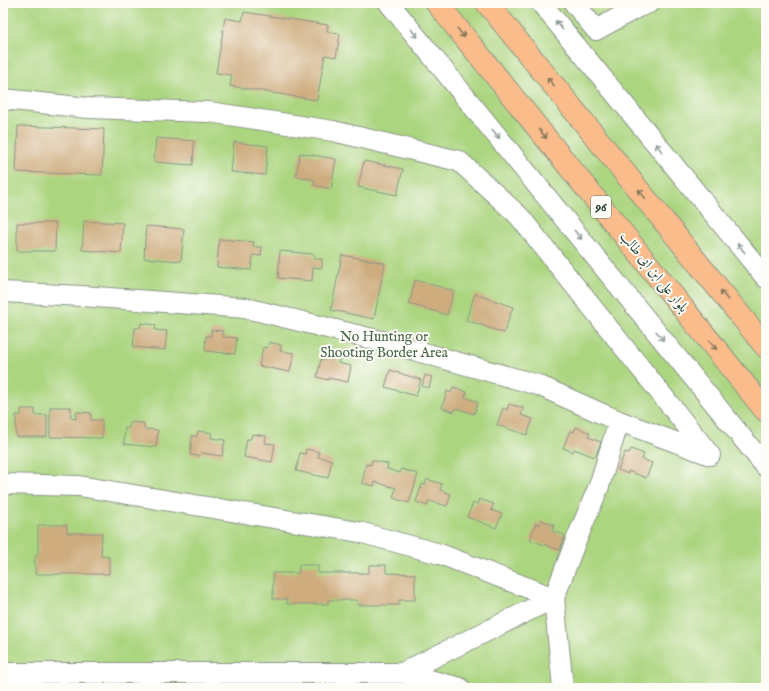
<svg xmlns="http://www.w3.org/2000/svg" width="769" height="691" font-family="'IM FELL English',Amiri,serif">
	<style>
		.green { fill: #acd580; stroke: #66895a }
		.building { fill: #ceac7e }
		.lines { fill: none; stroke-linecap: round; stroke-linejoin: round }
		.minor-casing { stroke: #899586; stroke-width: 22 }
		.major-casing { stroke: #899586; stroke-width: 24 }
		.minor { stroke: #fff; stroke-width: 20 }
		.major { stroke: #fabc8b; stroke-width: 22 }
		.oneway { stroke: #8f9e9a }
		.oneway2 { stroke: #82765b }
		.labels { text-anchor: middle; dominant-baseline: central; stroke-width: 4; stroke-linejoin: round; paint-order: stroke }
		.shield { fill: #fdfcf7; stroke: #62766e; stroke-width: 1 }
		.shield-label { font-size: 13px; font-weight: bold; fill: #1f3d34 }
		.street-label { font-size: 14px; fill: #1f3d34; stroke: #fdfcf7 }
		.park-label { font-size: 14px; fill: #426347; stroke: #fdfcf7 }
	</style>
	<rect width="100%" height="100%" fill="#fdfcf7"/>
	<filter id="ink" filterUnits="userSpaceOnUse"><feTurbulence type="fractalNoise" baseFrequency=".025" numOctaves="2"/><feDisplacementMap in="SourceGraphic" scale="8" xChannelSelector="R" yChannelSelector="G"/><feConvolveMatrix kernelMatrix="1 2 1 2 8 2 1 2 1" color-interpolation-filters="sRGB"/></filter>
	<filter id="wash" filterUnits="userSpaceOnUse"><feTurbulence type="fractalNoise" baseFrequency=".012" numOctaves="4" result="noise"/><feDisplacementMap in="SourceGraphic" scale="16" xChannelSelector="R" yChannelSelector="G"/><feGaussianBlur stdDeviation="0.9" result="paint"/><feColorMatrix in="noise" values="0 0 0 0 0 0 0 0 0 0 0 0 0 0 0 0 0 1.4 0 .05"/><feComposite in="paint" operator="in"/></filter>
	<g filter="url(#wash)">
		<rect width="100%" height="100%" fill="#f3edd8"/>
		<path class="green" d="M 3,3 L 766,3 L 766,688 L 3,688 Z"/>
		<g id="blocks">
			<path class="building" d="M 244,12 L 328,25 L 327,32 L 340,34 L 336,57 L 325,55 L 317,100 L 230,86 L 232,75 L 216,73 L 225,18 L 242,21 Z
				M 18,126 L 104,129 L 102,175 L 16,172 Z
				M 156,138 L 194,141 L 193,165 L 154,162 Z
				M 234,142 L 268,146 L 265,175 L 231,172 Z
				M 300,153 L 336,159 L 331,189 L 314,185 L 315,180 L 296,176 Z
				M 364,161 L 403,169 L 397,195 L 358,187 Z
				M 84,221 L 123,223 L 121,253 L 82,250 Z
				M 17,223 L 56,223 L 55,251 L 17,251 Z
				M 146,226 L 184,229 L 181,261 L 144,258 Z
				M 219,239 L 254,242 L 253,247 L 262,247 L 261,256 L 253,255 L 251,270 L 217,267 Z
				M 280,251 L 314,254 L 314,259 L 322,259 L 322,268 L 313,267 L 312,281 L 278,278 Z
				M 342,255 L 385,263 L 374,319 L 331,310 Z
				M 415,280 L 454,291 L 447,315 L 409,304 Z
				M 475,294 L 513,307 L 504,333 L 466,320 Z
				M 141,323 L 156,325 L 155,330 L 167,331 L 165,350 L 133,347 L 135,328 L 140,328 Z
				M 211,330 L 223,331 L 223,337 L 237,338 L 235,354 L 205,351 L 206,336 L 211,336 Z
				M 269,342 L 281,345 L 280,351 L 294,353 L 290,372 L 259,366 L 263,347 L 268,348 Z
				M 326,355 L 340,358 L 338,363 L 351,366 L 348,382 L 328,378 L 328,380 L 317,377 L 321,359 L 325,360 Z
				M 390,370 L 421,380 L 416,396 L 385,387 Z
				M 425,375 L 432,377 L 429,388 L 422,386 Z
				M 453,387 L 467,392 L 465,397 L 478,402 L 474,414 L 456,408 L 454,412 L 442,408 L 447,391 L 451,393 Z
				M 509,404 L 523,408 L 521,415 L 533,419 L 527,435 L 497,425 L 503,408 L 507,410 Z
				M 50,407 L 71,407 L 71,418 L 76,419 L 76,412 L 91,413 L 91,420 L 102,420 L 102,438 L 50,437 Z
				M 21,409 L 35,409 L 35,415 L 47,415 L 47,437 L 16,437 L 16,415 L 21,415 Z
				M 130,422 L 144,423 L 144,429 L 158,430 L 156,447 L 124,444 L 125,428 L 129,428 Z
				M 576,427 L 590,433 L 588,437 L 601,442 L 595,457 L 574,449 L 573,452 L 563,448 L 570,431 L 574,432 Z
				M 198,431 L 212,433 L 211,438 L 225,440 L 222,456 L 201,453 L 200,456 L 190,455 L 192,436 L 197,436 Z
				M 252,434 L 266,436 L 265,443 L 275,444 L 272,462 L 244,457 L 247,439 L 251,439 Z
				M 306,449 L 319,452 L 318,457 L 332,460 L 328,478 L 296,471 L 300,453 L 305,454 Z
				M 631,449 L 644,454 L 642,459 L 652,463 L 646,478 L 628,471 L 628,474 L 618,470 L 625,452 L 629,453 Z
				M 372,460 L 388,464 L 387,469 L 400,473 L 401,469 L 418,474 L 409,503 L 393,498 L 396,488 L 375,482 L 374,486 L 362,483 L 366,464 L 371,465 Z
				M 427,479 L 442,484 L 440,490 L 451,494 L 447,506 L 429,501 L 427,506 L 416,502 L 422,484 L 425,485 Z
				M 479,499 L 494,504 L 491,510 L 502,514 L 496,528 L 467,517 L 473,503 L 477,504 Z
				M 541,520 L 554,525 L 552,531 L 565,535 L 560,550 L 530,540 L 536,523 L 540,525 Z
				M 38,525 L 67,525 L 67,533 L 102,533 L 101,556 L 109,557 L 109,574 L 35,574 L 35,556 L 38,556 Z
				M 299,565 L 318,565 L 318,573 L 369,573 L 369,565 L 386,565 L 386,573 L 415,574 L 415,600 L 399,600 L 399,605 L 357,605 L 357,600 L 328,600 L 328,604 L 287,604 L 287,599 L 273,599 L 273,573 L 299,573 Z"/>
		</g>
	</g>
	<g filter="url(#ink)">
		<use href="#blocks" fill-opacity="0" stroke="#899586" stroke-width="1"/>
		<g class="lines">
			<g class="minor-casing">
				<path id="minor" d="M 389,3 L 766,467
					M 541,3 L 766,278
					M 574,3 L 596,30 L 638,7 L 649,3
					M 3,99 L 88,108 L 209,112 L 333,131 L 459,161 L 519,216 L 710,455
					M 3,292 L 82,296 L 246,308 L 385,342 L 538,385 L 598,412 L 619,421 L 599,486 L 575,543 L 554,598 L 440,554 L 359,532 L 79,486 L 3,484
					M 619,421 L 710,455
					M 3,673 L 402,673 L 460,688
					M 402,673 L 554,598 L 563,688"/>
			</g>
			<g class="major-casing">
				<path id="major" d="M 437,3 L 766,411
					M 487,3 L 766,347"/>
			</g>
			<use href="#minor" class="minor"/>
			<use href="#major" class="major"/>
		</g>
		<defs><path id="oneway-shaft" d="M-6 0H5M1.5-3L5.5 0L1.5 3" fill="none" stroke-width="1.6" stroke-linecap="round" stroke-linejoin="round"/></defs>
		<g class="oneway">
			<use href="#oneway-shaft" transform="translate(559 25) rotate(-129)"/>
			<use href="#oneway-shaft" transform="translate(414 33) rotate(51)"/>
			<use href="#oneway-shaft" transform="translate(496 134) rotate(51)"/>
			<use href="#oneway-shaft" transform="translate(659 148) rotate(-129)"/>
			<use href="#oneway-shaft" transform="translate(578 235) rotate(51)"/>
			<use href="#oneway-shaft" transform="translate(741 248) rotate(-129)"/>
			<use href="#oneway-shaft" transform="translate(660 336) rotate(51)"/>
		</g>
		<g class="oneway2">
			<use href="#oneway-shaft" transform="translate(461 33) rotate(51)"/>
			<use href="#oneway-shaft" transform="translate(551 82) rotate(-129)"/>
			<use href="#oneway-shaft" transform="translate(543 134) rotate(51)"/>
			<use href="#oneway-shaft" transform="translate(642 194) rotate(-129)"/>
			<use href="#oneway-shaft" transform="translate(724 295) rotate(-129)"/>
			<use href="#oneway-shaft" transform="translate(713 345) rotate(51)"/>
		</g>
	</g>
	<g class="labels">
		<rect class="shield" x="591" y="196" width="20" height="22" rx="3"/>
		<g class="shield-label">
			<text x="601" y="207">96</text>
		</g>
		<g class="street-label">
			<text transform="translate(654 272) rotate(51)">بلوار علی ابن ابی طالب</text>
		</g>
		<g class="park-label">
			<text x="384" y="337">No Hunting or<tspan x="384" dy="16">Shooting Border Area</tspan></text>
		</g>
	</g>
	<rect width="769" height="691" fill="none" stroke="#fdfcf7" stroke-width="16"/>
</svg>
